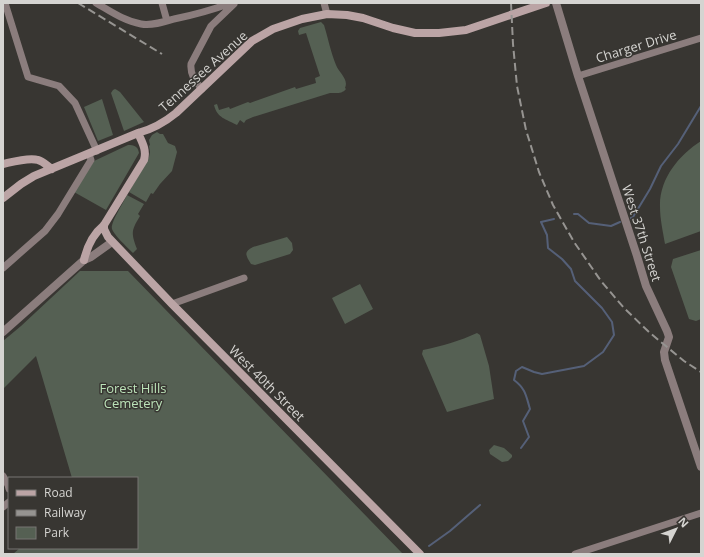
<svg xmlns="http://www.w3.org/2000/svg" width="704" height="557" font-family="'Open Sans',sans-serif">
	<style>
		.green { fill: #556053 }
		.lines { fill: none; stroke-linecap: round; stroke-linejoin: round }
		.stream { stroke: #556078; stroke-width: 2 }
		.minor { stroke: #8b7d7d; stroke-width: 7 }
		.tertiary { stroke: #8b7d7d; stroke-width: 8 }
		.secondary { stroke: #bba4a5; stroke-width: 8 }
		.rail { stroke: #969491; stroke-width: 2; stroke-dasharray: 8 4; stroke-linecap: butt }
		.labels { text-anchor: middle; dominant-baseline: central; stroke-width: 3; stroke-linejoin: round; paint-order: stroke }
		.street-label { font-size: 13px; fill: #d5d4d1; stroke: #383632 }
		.park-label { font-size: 13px; fill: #bbe2b8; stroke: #383632 }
	</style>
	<rect width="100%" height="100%" fill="#383632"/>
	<path class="green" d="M 321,22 L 324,25 C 328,38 331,53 336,65 C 339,73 349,79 345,88 L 346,89 C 342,94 337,93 330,93 L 253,117 L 246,120 L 244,123 L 240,120 L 237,125 C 226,119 217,118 214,105 L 217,104 L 219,110 L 229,107 L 230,109 L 248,102 L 250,103 L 295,87 L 296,89 L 316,83 L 315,78 L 320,76 L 306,33 L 299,35 L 298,31 L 300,28 Z
		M 115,89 L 117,90 L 120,92 L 144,122 L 124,131 L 111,93 L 113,90 Z
		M 102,99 L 113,135 L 98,141 L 84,107 Z
		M 157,132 L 160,134 L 163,134 L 168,143 L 175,146 L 177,152 L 172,171 L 160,184 L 153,194 L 151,193 L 146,202 L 129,192 L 149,157 L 150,152 L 149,146 L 150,145 L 149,140 L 152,135 Z
		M 701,141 L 701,231 L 665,244 C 663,232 660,219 660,207 C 659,179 679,155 701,141 Z
		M 128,145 C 134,145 138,146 139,153 L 106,210 L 74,192 L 94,161 Z
		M 127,195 L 144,204 L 138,214 L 140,216 C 131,231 131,233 137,249 L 133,253 C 128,248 114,235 112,229 C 110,223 124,202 127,195 Z
		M 287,237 L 292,243 L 293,250 L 290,254 L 255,265 L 251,264 C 246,256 243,252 253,247 Z
		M 701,250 L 701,319 L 696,321 L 689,319 L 671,267 L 673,259 Z
		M 80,271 L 128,271 L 403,554 L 13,554 L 20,548 L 137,548 L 137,478 L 72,478 L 36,356 L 3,389 L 3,341 L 21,326 Z
		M 360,284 L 373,309 L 345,324 L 332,298 Z
		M 477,333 L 480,335 L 489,366 L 494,399 L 447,412 L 422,354 L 423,350 C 442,346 460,341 477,333 Z
		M 494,445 L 504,448 L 512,455 L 512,457 L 508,461 L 502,462 L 490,454 L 489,450 Z"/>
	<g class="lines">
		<path class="stream" d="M 574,214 L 578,214 L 589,223 L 611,226 L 620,222
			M 631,218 L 633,217 L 650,189 L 661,166 L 678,144 L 701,106
			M 521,448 L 529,437 L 523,421 L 530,409 C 526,396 526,389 514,380 L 516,371 L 522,367 L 534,372 L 542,374 L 584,366 L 603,352 L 614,335 L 612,322 L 602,308 L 575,281 L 571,269 L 562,259 L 548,248 L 547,235 L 541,222 L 554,219
			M 429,546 L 450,531 L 480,505"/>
		<path class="minor" d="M 5,3 L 28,77 L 59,86 L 75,103 L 97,151
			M 96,3 C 110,11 124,21 141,24 C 151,26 164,22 174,19 C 194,15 212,10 231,3
			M 162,3 L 167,21
			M 324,3 L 327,14
			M 578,76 L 701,38
			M 202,89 C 195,81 190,75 191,64 L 211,26 L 234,4
			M 3,268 L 45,231 L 58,214 L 91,160 L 89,154
			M 172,304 L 244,278
			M 3,476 L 8,485 L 9,489
			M 3,507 L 9,502
			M 575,554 L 701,513"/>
		<path class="tertiary" d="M 556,3 L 578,76 L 637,256 L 646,286 L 667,331 L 669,337 L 664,352 L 665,360 L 701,467
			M 3,332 L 84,260 L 91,257 L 112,242"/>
		<path class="secondary" d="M 3,164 C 12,162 29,157 38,160 C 43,161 47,166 52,169
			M 3,198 L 21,184 L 34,176 L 138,133 C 153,129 165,122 176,113 L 252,41 L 273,29 L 302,19 L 327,14 L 347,15 L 363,18 L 393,28 L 415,33 L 439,33 L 466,30 L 546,3
			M 104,225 L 104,229 L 108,237 L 172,304 L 420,554
			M 84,260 C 87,247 93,234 104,225 L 144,160 C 147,150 142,142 138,133"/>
		<path class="rail" d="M 78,3 L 162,54
			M 511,3 L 513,44 L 517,86 L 526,130 L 539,172 L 553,205 L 574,242 L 601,281 L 624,308 L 650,333 L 684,361 L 701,372"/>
	</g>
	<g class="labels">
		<g class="street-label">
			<text transform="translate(636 46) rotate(-17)">Charger Drive</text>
			<text transform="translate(203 71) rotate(-42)">Tennessee Avenue</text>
			<text transform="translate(642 233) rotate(72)">West 37th Street</text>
			<text transform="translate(267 383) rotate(45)">West 40th Street</text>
		</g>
		<g class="park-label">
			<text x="133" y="388">Forest Hills<tspan x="133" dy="15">Cemetery</tspan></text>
		</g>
	</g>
	<rect width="704" height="557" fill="none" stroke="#d5d4d1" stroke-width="8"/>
	<rect x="8" y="477" width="130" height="72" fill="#383632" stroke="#777572"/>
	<rect x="16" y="490" width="20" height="6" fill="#bba4a5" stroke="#777572"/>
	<text x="44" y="497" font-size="12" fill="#d5d4d1">Road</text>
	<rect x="16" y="510" width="20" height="6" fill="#969491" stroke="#777572"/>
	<text x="44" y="517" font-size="12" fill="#d5d4d1">Railway</text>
	<rect x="16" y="527" width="20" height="12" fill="#556053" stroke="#777572"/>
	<text x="44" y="537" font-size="12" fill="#d5d4d1">Park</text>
	<g transform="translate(676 529) rotate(48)" stroke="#383632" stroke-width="3" paint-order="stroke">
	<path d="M0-3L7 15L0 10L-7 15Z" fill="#d5d4d1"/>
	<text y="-6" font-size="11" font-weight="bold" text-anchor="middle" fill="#d5d4d1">N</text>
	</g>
</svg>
